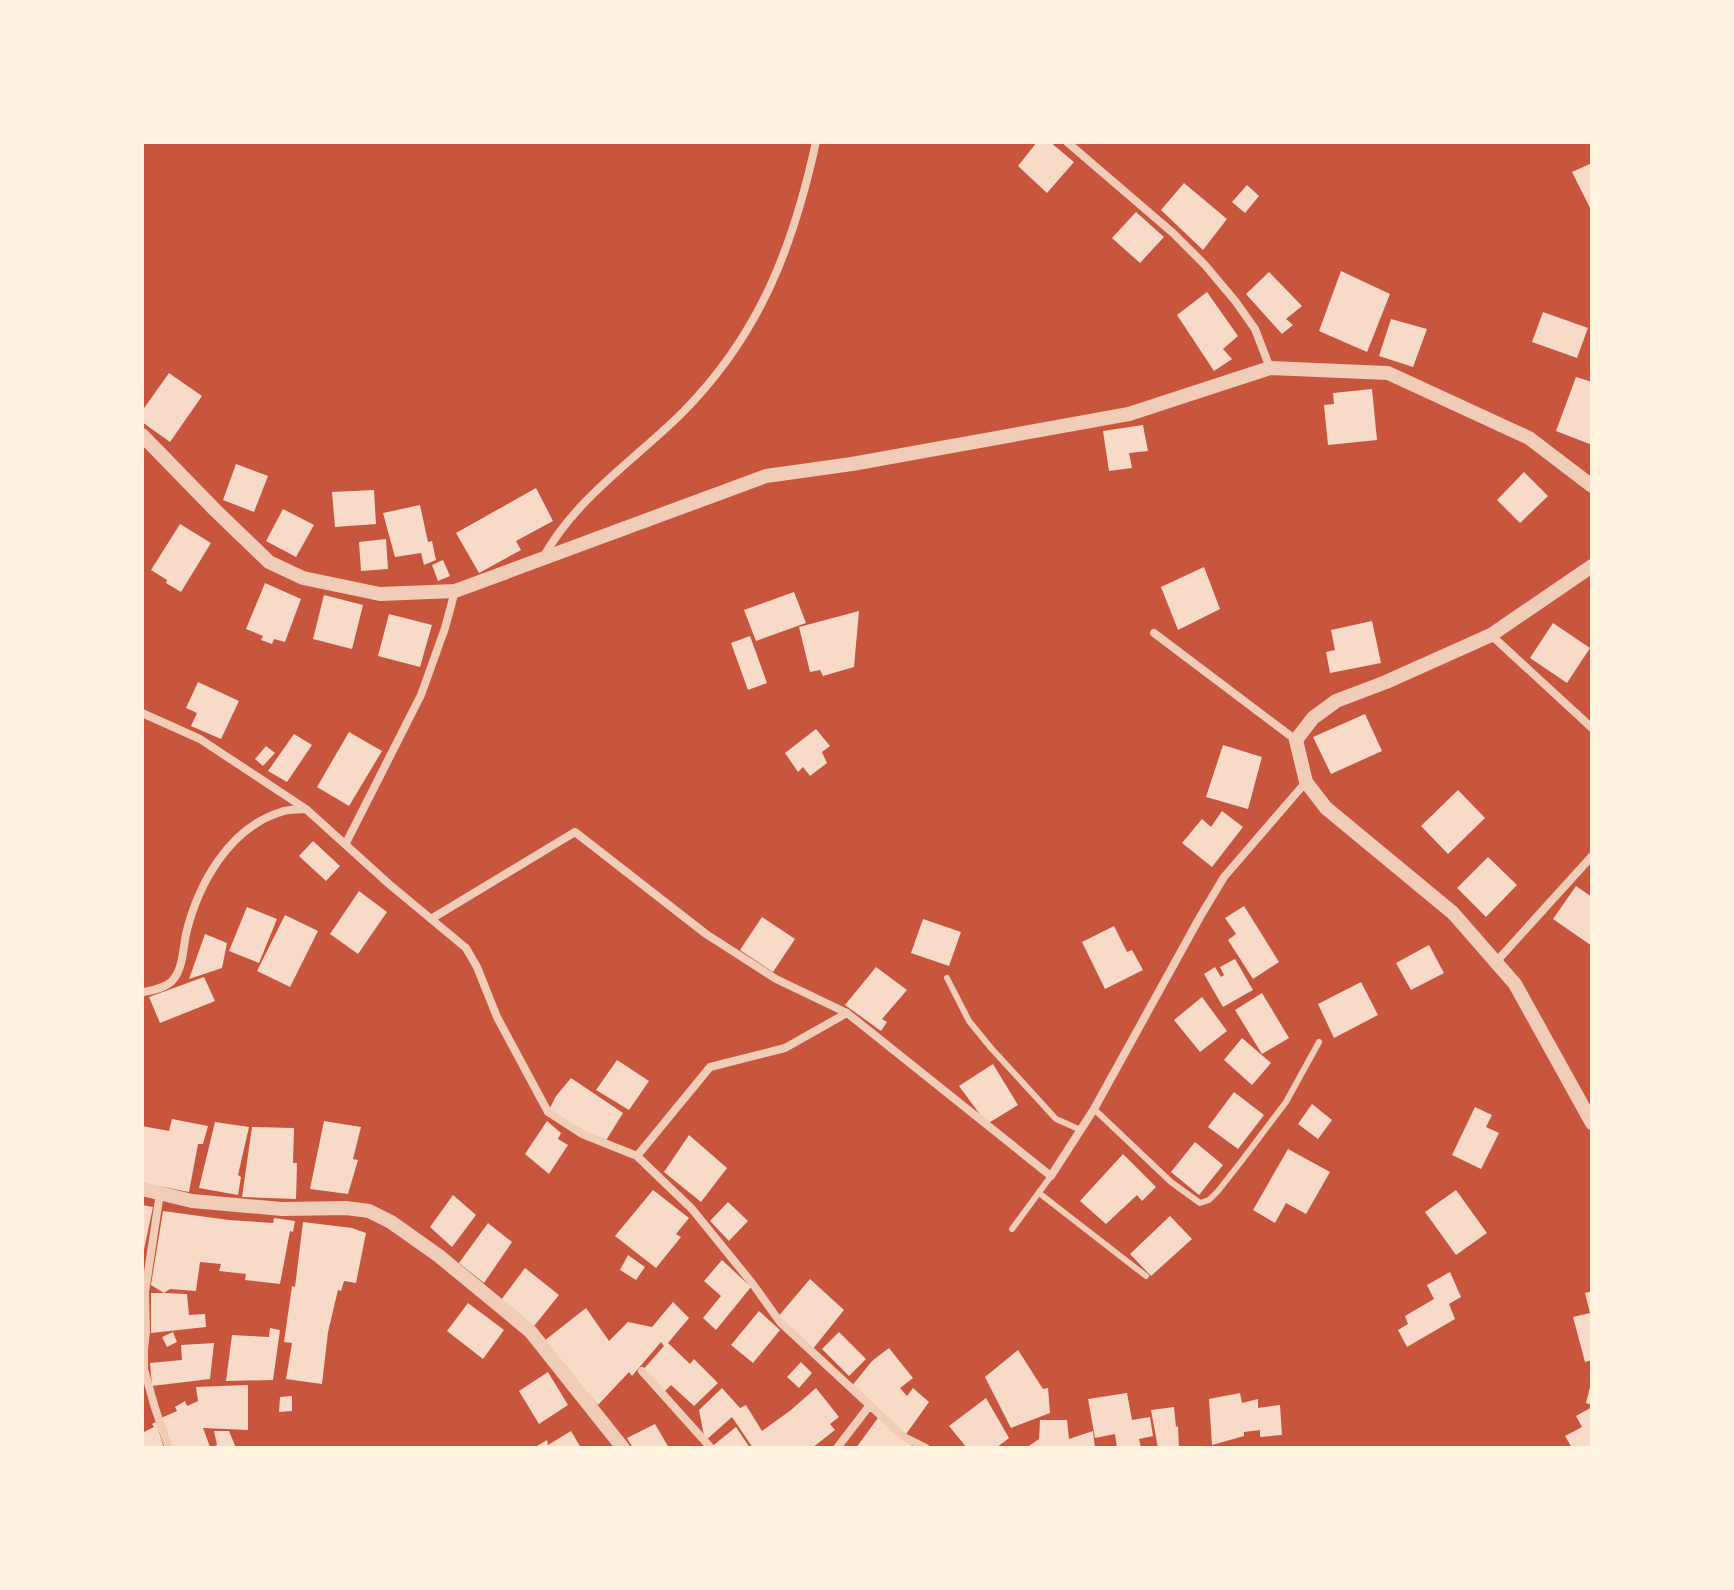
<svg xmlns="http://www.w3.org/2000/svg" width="1734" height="1590" font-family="Ubuntu,sans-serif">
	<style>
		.building { fill: #f7dbc8 }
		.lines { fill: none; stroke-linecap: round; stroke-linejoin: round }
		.service { stroke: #f1ccb7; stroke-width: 6 }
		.minor { stroke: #f1ccb7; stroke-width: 8 }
		.tertiary { stroke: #f1ccb7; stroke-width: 14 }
	</style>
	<rect width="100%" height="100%" fill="#c8553d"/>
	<path class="building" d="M 1037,142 L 1050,142 L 1074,162 L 1047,193 L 1018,166 Z
		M 1592,163 L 1592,207 L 1590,208 L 1572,172 Z
		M 1184,183 L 1227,219 L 1203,250 L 1161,210 Z
		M 1247,185 L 1259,196 L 1245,213 L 1232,202 Z
		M 1136,212 L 1164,237 L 1140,263 L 1112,238 Z
		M 1341,271 L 1390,294 L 1367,352 L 1319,331 Z
		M 1269,272 L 1302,306 L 1286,319 L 1293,325 L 1282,334 L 1246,294 Z
		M 1207,292 L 1238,336 L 1223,349 L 1232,359 L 1214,371 L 1177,315 Z
		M 1543,312 L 1588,328 L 1577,358 L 1532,342 Z
		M 1391,319 L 1427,329 L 1413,367 L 1379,356 Z
		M 169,373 L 202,396 L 170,442 L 142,422 L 142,411 Z
		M 1576,377 L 1592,382 L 1592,445 L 1556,431 Z
		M 1372,389 L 1377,440 L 1328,445 L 1324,405 L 1334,404 L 1333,393 Z
		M 1143,425 L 1148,451 L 1129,453 L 1132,468 L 1109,471 L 1103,431 Z
		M 236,464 L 268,476 L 254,512 L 223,500 Z
		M 1524,472 L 1548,496 L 1520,523 L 1497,500 Z
		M 536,488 L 553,521 L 516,541 L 521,550 L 479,573 L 456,533 Z
		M 374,490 L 376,524 L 335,527 L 332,492 Z
		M 420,505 L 428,542 L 432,541 L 436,560 L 424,565 L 421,553 L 395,557 L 383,513 Z
		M 283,509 L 314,525 L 296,557 L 266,541 Z
		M 180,524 L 211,543 L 181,592 L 166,583 L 167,580 L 151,570 Z
		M 386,539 L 388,569 L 361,571 L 359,542 Z
		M 443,560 L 450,576 L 438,581 L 432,565 Z
		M 1204,567 L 1220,609 L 1178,630 L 1161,587 Z
		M 265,583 L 301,599 L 285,642 L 274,639 L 272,644 L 261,640 L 263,636 L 246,629 Z
		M 794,592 L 806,623 L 756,641 L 744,610 Z
		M 324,595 L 363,605 L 352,649 L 313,639 Z
		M 859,611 L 854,667 L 823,676 L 820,670 L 810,672 L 799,627 Z
		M 389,614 L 432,625 L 420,667 L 378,656 Z
		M 1372,621 L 1381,663 L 1330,673 L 1326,652 L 1335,650 L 1331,630 Z
		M 1553,623 L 1590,648 L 1567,683 L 1530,658 Z
		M 750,636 L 767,683 L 748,690 L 731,643 Z
		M 198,682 L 239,701 L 221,739 L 191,726 L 197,713 L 186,708 Z
		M 1365,714 L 1382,751 L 1331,774 L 1313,737 Z
		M 816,729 L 830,746 L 822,752 L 827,763 L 810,776 L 803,767 L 798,772 L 785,753 Z
		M 349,732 L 382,751 L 349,806 L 317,787 Z
		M 294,734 L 312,745 L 287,782 L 268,771 Z
		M 1223,745 L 1262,757 L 1248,809 L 1206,797 Z
		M 266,746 L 275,753 L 263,766 L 255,759 Z
		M 1458,790 L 1485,818 L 1448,854 L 1421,826 Z
		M 1222,811 L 1243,827 L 1212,867 L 1182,843 L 1202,819 L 1211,827 Z
		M 313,841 L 340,866 L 326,881 L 299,856 Z
		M 1488,857 L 1517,885 L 1486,917 L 1457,888 Z
		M 1576,886 L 1592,897 L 1592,946 L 1553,919 Z
		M 359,891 L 387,912 L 358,954 L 330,934 Z
		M 1244,906 L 1279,962 L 1253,979 L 1228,940 L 1236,934 L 1225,918 Z
		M 247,907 L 277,919 L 259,963 L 229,951 Z
		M 285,915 L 318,931 L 290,987 L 257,971 Z
		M 762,917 L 795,939 L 773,972 L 740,950 Z
		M 923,919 L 961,932 L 949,966 L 911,953 Z
		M 1114,926 L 1127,952 L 1132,950 L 1143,970 L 1105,989 L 1082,942 Z
		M 205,934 L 227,943 L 222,968 L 189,979 Z
		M 1429,945 L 1444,973 L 1411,990 L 1396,963 Z
		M 1235,959 L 1253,990 L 1223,1007 L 1204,974 L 1215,967 L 1221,977 L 1224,975 L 1220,967 Z
		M 876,967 L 907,990 L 882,1019 L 887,1022 L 881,1031 L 845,1005 Z
		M 204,977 L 215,1001 L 160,1023 L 149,997 Z
		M 1361,982 L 1378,1015 L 1334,1038 L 1318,1004 Z
		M 1262,993 L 1289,1038 L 1262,1054 L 1235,1010 Z
		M 1202,997 L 1227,1031 L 1200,1052 L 1174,1020 Z
		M 1242,1038 L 1271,1063 L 1252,1085 L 1224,1060 Z
		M 617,1060 L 649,1081 L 629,1110 L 596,1090 Z
		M 993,1064 L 1018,1105 L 987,1124 L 959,1086 Z
		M 571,1078 L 623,1113 L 605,1142 L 548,1112 L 556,1096 Z
		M 1234,1092 L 1264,1115 L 1238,1149 L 1208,1127 Z
		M 1312,1104 L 1332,1120 L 1318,1139 L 1298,1124 Z
		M 1475,1107 L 1492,1115 L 1486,1127 L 1499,1133 L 1481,1169 L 1452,1155 Z
		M 172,1119 L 208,1126 L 203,1144 L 198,1144 L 189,1192 L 142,1183 L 142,1126 L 169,1131 Z
		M 324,1121 L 361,1127 L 353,1159 L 358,1160 L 348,1194 L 310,1189 Z
		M 547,1121 L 561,1133 L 558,1139 L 568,1145 L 549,1174 L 525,1154 Z
		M 215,1122 L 249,1127 L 238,1175 L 241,1177 L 238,1195 L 199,1188 Z
		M 252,1127 L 294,1128 L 293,1163 L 297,1163 L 296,1199 L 242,1197 Z
		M 689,1135 L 727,1168 L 701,1202 L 664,1172 Z
		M 1195,1142 L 1223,1165 L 1199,1195 L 1171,1172 Z
		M 1288,1149 L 1330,1172 L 1306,1214 L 1286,1203 L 1275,1223 L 1253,1210 Z
		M 1123,1154 L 1156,1187 L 1142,1201 L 1137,1195 L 1106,1224 L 1080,1201 Z
		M 653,1190 L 689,1218 L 676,1234 L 681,1237 L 656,1268 L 615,1236 Z
		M 1456,1190 L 1487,1233 L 1456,1255 L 1425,1212 Z
		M 453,1195 L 476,1215 L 452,1247 L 430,1227 Z
		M 728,1202 L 748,1221 L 729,1241 L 710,1221 Z
		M 142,1205 L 153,1207 L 143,1254 L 142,1254 Z
		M 163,1211 L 229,1220 L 273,1223 L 274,1218 L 295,1221 L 293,1232 L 290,1231 L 280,1284 L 245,1280 L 246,1274 L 219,1271 L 221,1264 L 200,1262 L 196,1291 L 170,1289 L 164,1293 L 187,1294 L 189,1315 L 205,1314 L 206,1327 L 151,1333 L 151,1293 L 164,1293 L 151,1285 Z
		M 1170,1216 L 1192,1239 L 1151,1276 L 1130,1254 Z
		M 303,1222 L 352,1228 L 366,1233 L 356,1283 L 344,1281 L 341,1291 L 338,1290 L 328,1332 L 322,1384 L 286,1379 L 292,1343 L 284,1342 L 292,1286 L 295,1287 Z
		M 488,1223 L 512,1242 L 484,1283 L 459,1263 Z
		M 628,1255 L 645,1267 L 636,1280 L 620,1270 Z
		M 722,1260 L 751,1287 L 716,1330 L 703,1318 L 721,1296 L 704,1281 Z
		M 525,1268 L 559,1295 L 530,1331 L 498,1304 Z
		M 1450,1272 L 1461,1297 L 1449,1304 L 1455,1319 L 1407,1347 L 1398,1330 L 1408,1324 L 1405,1316 L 1434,1299 L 1427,1285 Z
		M 810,1279 L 844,1310 L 812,1350 L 777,1318 Z
		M 1592,1291 L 1592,1360 L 1585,1362 L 1573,1317 L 1590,1313 L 1585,1293 Z
		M 673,1302 L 689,1318 L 668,1343 L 690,1364 L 694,1359 L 718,1383 L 694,1406 L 671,1385 L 663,1393 L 642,1371 L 664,1346 L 661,1342 L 632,1376 L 629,1372 L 598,1405 L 569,1372 L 544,1341 L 586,1308 L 609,1341 L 628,1322 L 652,1327 Z
		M 468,1303 L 504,1330 L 483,1359 L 447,1331 Z
		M 759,1311 L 780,1330 L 753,1363 L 731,1345 Z
		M 270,1328 L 280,1330 L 273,1380 L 226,1381 L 232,1335 L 269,1337 Z
		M 173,1332 L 177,1342 L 167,1347 L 162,1337 Z
		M 839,1332 L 866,1359 L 849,1376 L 822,1349 Z
		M 214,1343 L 210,1379 L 152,1386 L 150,1363 L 182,1360 L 181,1345 Z
		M 889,1348 L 913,1378 L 900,1388 L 907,1396 L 913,1388 L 929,1402 L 904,1437 L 912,1446 L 910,1448 L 856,1448 L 880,1415 L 851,1387 L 872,1361 Z
		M 1018,1350 L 1043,1389 L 1048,1388 L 1050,1413 L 1011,1428 L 985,1377 Z
		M 801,1362 L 812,1373 L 799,1388 L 787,1377 Z
		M 548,1372 L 568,1405 L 539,1424 L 519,1391 Z
		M 1591,1383 L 1592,1383 L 1592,1405 L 1586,1403 Z
		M 248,1385 L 248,1430 L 203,1428 L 210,1447 L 172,1448 L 161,1418 L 177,1411 L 175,1407 L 185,1401 L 187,1406 L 198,1401 L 196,1387 Z
		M 722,1388 L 740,1408 L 746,1405 L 762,1431 L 791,1410 L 816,1388 L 839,1417 L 830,1424 L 835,1430 L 812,1448 L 753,1448 L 732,1417 L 705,1441 L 699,1410 Z
		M 1127,1393 L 1132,1420 L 1150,1417 L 1153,1436 L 1139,1439 L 1141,1448 L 1117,1448 L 1115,1434 L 1095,1438 L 1088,1399 Z
		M 1240,1393 L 1242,1403 L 1258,1399 L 1258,1408 L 1280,1405 L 1282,1435 L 1260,1437 L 1260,1430 L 1244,1432 L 1244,1436 L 1212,1445 L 1209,1399 Z
		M 292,1396 L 292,1411 L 279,1412 L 280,1397 Z
		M 986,1398 L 1009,1438 L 996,1448 L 967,1448 L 949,1426 Z
		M 1174,1407 L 1176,1427 L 1178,1426 L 1179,1448 L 1158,1448 L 1151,1410 Z
		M 1592,1407 L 1592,1448 L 1572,1448 L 1565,1436 L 1582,1427 L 1576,1416 Z
		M 1040,1420 L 1067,1420 L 1069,1439 L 1093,1431 L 1095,1448 L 1026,1448 L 1039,1439 Z
		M 156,1422 L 164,1448 L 142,1448 L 144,1444 L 142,1433 L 154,1427 L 152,1424 Z
		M 655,1424 L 669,1448 L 633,1448 L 627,1438 Z
		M 736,1427 L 750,1448 L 710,1448 Z
		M 214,1431 L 229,1431 L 236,1448 L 210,1448 L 217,1445 Z
		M 571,1431 L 581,1448 L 534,1448 L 547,1440 L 548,1445 Z"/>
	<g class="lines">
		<path class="service" d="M 947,978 L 969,1021 L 991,1048 L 1056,1119 L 1081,1130
			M 1094,1109 L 1171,1182 L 1200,1203 L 1209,1200 L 1218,1191 L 1240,1163 L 1286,1102 L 1319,1042
			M 1039,1193 L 1146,1276
			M 1012,1229 L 1051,1176"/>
		<path class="minor" d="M 1067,142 L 1173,233 L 1205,265 L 1236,302 L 1255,329 L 1270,368
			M 544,556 C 577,497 636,459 683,412 C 760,334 793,247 816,142
			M 1154,633 L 1296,740
			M 1491,635 L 1592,728
			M 142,713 L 200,739 L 306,809 L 389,884 L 466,948 L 477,967 L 497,1017 L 548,1112 L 582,1134 L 637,1156 L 710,1067 L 785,1048 L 847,1013
			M 346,843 L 421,695 L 445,628 L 455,591
			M 431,919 L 575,832 L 706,934 L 776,979 L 847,1013 L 1051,1176 L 1094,1109 L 1200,917 L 1224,877 L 1306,782
			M 1496,962 L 1592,856
			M 144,992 C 153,990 165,988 172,981 C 183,970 183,948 186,934 C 198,884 229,828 281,812 C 288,809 298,810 305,809
			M 637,1156 L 692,1209 L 752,1283 L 780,1322 L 904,1437 L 926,1448
			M 160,1193 L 145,1292 L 146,1332 L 144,1349 L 144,1369 L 155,1408 L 169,1448
			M 642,1371 L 711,1448
			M 837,1448 L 870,1405"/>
		<path class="tertiary" d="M 142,435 L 215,510 L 269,562 L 303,578 L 380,594 L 455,591 L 766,476 L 852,464 L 1129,414 L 1270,368 L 1388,373 L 1529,438 L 1592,486
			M 1592,566 L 1491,635 L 1386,682 L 1336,701 L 1313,718 L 1296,740 L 1306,782 L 1326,808 L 1453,913 L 1515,984 L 1592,1123
			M 142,1189 L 192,1201 L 282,1209 L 346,1208 L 369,1211 L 391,1222 L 439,1256 L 530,1331 L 623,1448"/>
	</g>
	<rect width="1734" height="1590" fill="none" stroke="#fff3e0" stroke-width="288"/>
</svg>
